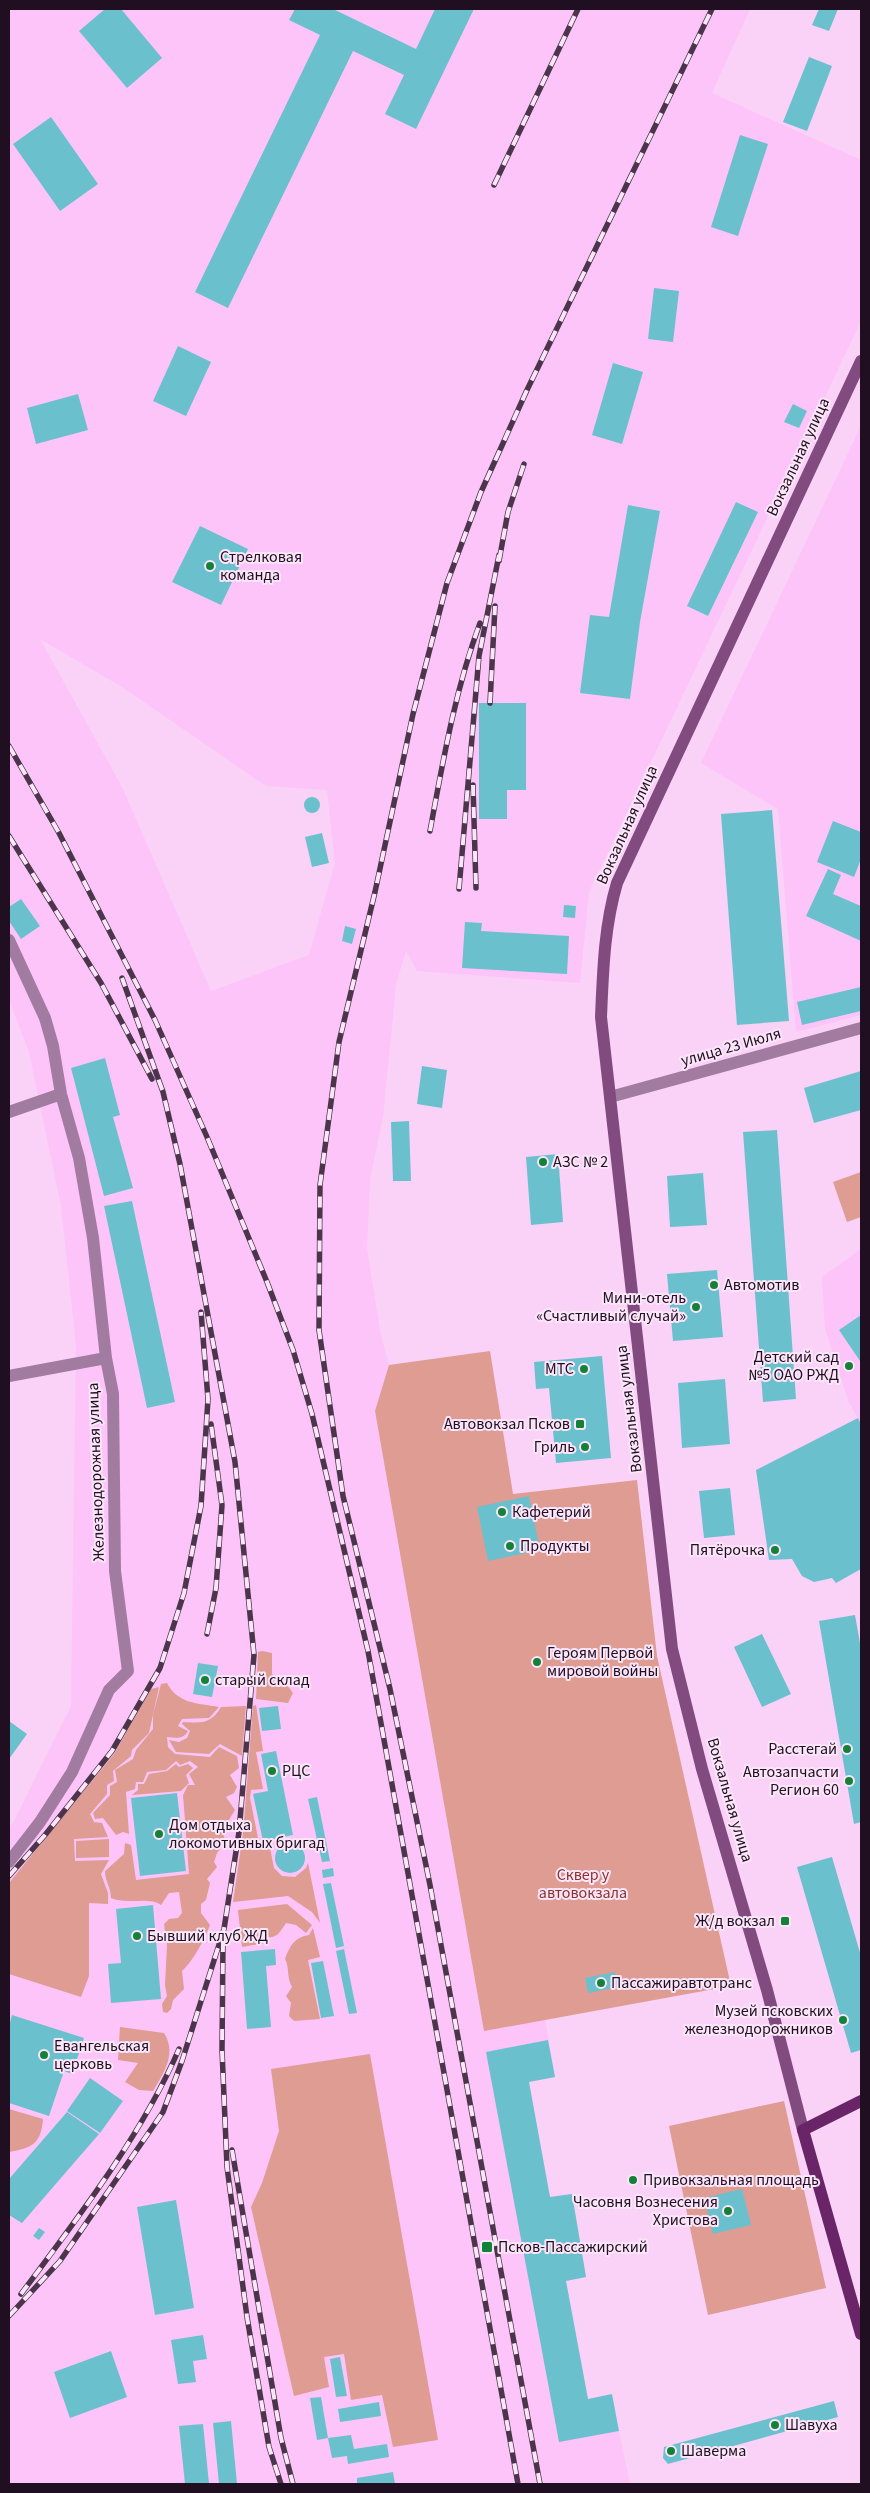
<svg xmlns="http://www.w3.org/2000/svg" width="870" height="2493" font-family="'Source Sans 3',sans-serif">
	<style>
		.built { fill: #fdc4f9; fill-rule: evenodd }
		.green { fill: #df9c92 }
		.building { fill: #6bc0ce }
		.lines { fill: none; stroke-linecap: round; stroke-linejoin: round }
		.minor { stroke: #a27ca0; stroke-width: 12 }
		.secondary { stroke: #824b7f; stroke-width: 12 }
		.primary { stroke: #692568; stroke-width: 12 }
		.rail-casing { stroke: #4b354a; stroke-width: 5.5 }
		.rail { stroke: #fbe6f9; stroke-width: 4; stroke-dasharray: 11; stroke-linecap: butt }
		.poi-dot { fill: #148138; stroke: #fbe6f9; stroke-width: 2 }
		.labels { text-anchor: middle; dominant-baseline: central; stroke-width: 4; stroke-linejoin: round; paint-order: stroke }
		.street-label { font-size: 16px; fill: #200f20; stroke: #fbe6f9 }
		.poi-label { font-size: 16px; fill: #200f20; stroke: #fbe6f9; text-anchor: start }
		.park-label { font-size: 16px; fill: #8b322a; stroke: #fbe6f9 }
	</style>
	<rect width="100%" height="100%" fill="#fad1f7"/>
	<path class="built" d="M 9,9 L 750,9 L 712,93 L 861,160 L 861,321 L 589,892 L 580,983 L 417,971 L 406,951 L 396,984 L 383,1117 L 370,1179 L 367,1248 L 380,1331 L 389,1365 L 375,1411 L 484,2031 L 545,2019 L 555,2077 L 529,2082 L 550,2197 L 572,2194 L 586,2277 L 566,2281 L 588,2399 L 619,2431 L 630,2484 L 9,2484 L 9,1828 L 14,1821 L 71,1706 L 76,1345 L 61,1206 L 29,1052 L 9,1000 ZM 40,639 L 122,687 L 266,786 L 327,790 L 335,863 L 309,955 L 211,991 L 122,787 Z
		M 861,426 L 861,1015 L 796,1032 L 778,809 L 701,763 Z
		M 861,1249 L 861,1423 L 849,1403 L 825,1329 L 822,1277 Z"/>
	<path class="green" d="M 861,1172 L 861,1217 L 847,1222 L 833,1182 Z
		M 490,1351 L 513,1494 L 637,1480 L 657,1656 L 731,1986 L 484,2031 L 375,1411 L 389,1365 Z
		M 262,1651 L 272,1653 L 272,1674 L 287,1685 L 293,1693 L 288,1703 L 256,1699 L 258,1652 Z
		M 167,1683 C 178,1704 197,1703 219,1707 L 209,1718 L 182,1719 L 178,1726 L 188,1731 C 183,1740 176,1738 167,1737 L 168,1747 L 175,1754 L 210,1757 L 219,1747 L 237,1756 L 239,1768 L 230,1775 L 237,1787 L 234,1793 L 226,1797 L 235,1810 L 222,1831 L 226,1842 L 217,1853 L 214,1862 L 217,1867 L 207,1879 L 210,1883 L 206,1900 L 201,1904 L 201,1913 L 210,1925 C 204,1940 194,1960 182,1971 L 184,1989 L 173,2000 L 171,2009 L 167,2013 L 163,2012 L 162,2004 L 167,1996 L 165,1985 L 167,1946 L 164,1924 L 169,1919 L 178,1918 L 182,1913 L 179,1892 L 169,1893 L 161,1905 C 149,1896 126,1905 111,1898 C 111,1887 105,1882 105,1871 L 124,1854 L 125,1843 L 131,1845 L 136,1880 L 189,1874 L 183,1795 L 188,1785 L 195,1785 L 189,1774 L 198,1767 L 190,1761 L 180,1765 L 176,1761 L 166,1770 L 147,1772 L 143,1782 L 136,1782 L 135,1789 L 126,1792 L 129,1834 L 123,1832 L 116,1835 L 103,1818 L 95,1819 L 93,1813 L 110,1795 L 110,1786 L 117,1782 L 115,1770 L 133,1759 L 136,1750 L 153,1729 L 153,1715 L 161,1684 Z
		M 159,1687 L 149,1733 L 132,1750 L 131,1756 L 113,1771 L 114,1781 L 107,1785 L 107,1794 L 90,1814 L 94,1822 L 102,1823 L 108,1837 L 74,1839 L 75,1861 L 109,1860 L 101,1874 L 108,1893 L 108,1904 L 89,1903 L 89,1976 L 81,1997 L 9,1974 L 9,1883 L 114,1754 L 151,1689 Z
		M 256,1705 L 263,1751 L 256,1752 L 263,1789 L 251,1790 L 250,1798 L 259,1843 L 269,1843 L 274,1868 L 282,1876 L 295,1877 L 306,1868 L 308,1863 L 320,1923 L 312,1912 L 288,1896 L 233,1902 L 243,1833 L 253,1706 Z
		M 246,1706 L 242,1756 L 220,1744 L 209,1754 L 176,1752 L 169,1740 L 179,1742 L 187,1738 L 190,1731 L 182,1724 L 183,1722 C 202,1723 211,1724 221,1707 Z
		M 176,1764 L 179,1767 L 188,1764 L 193,1768 L 186,1775 L 189,1783 L 181,1791 L 132,1795 L 138,1790 L 138,1784 L 144,1784 L 149,1774 L 167,1771 Z
		M 109,1839 L 109,1857 L 76,1858 L 76,1841 Z
		M 287,1904 L 312,1925 L 306,1933 L 296,1925 L 286,1923 C 280,1932 277,1939 265,1937 L 265,1943 L 242,1947 L 238,1910 Z
		M 313,1928 L 320,1957 L 308,1960 L 320,2019 L 294,2021 L 289,2016 L 291,2003 L 286,1996 L 292,1987 C 286,1976 290,1968 285,1959 C 290,1945 295,1937 309,1935 Z
		M 120,2027 L 164,2033 C 177,2053 164,2073 153,2091 L 139,2090 L 125,2082 L 138,2063 L 118,2060 Z
		M 370,2054 L 438,2440 L 393,2447 L 382,2395 L 351,2400 L 344,2354 L 324,2357 L 329,2387 L 294,2396 L 251,2207 L 262,2183 L 279,2131 L 271,2069 Z
		M 784,2101 L 826,2288 L 708,2315 L 669,2126 Z
		M 9,2109 L 43,2119 C 41,2144 32,2148 9,2152 Z"/>
	<path class="building" d="M 105,9 L 121,9 L 162,58 L 127,88 L 79,31 Z
		M 295,9 L 333,9 L 416,49 L 435,9 L 474,9 L 416,129 L 385,114 L 404,75 L 353,51 L 228,308 L 195,292 L 320,35 L 289,20 Z
		M 819,9 L 838,9 L 829,31 L 812,25 Z
		M 809,57 L 832,66 L 807,131 L 783,122 Z
		M 51,117 L 98,184 L 60,211 L 13,144 Z
		M 740,135 L 768,144 L 738,236 L 711,227 Z
		M 654,288 L 679,291 L 673,342 L 648,339 Z
		M 178,346 L 211,362 L 186,416 L 153,401 Z
		M 613,363 L 643,372 L 622,444 L 592,435 Z
		M 78,394 L 88,430 L 36,444 L 27,408 Z
		M 793,404 L 807,411 L 799,428 L 784,422 Z
		M 736,502 L 758,512 L 708,616 L 687,606 Z
		M 628,505 L 660,511 L 640,622 L 630,699 L 580,693 L 590,615 L 609,617 Z
		M 200,526 L 248,549 L 221,605 L 172,582 Z
		M 479,703 L 526,703 L 526,790 L 507,790 L 507,819 L 479,819 Z
		M304 805a8 8 0 1 1 16 0a8 8 0 1 1-16 0Z
		M 772,810 L 789,1021 L 737,1025 L 721,814 Z
		M 833,821 L 861,832 L 861,859 L 854,877 L 817,862 Z
		M 322,833 L 329,863 L 312,867 L 305,837 Z
		M 828,869 L 841,875 L 833,894 L 861,906 L 861,941 L 806,916 Z
		M 21,899 L 40,926 L 21,939 L 9,921 L 9,907 Z
		M 564,905 L 576,906 L 575,918 L 563,917 Z
		M 465,922 L 482,923 L 481,931 L 569,936 L 567,974 L 462,968 Z
		M 345,926 L 356,929 L 352,944 L 342,941 Z
		M 861,987 L 861,1011 L 802,1025 L 797,1002 Z
		M 105,1058 L 120,1115 L 113,1117 L 133,1188 L 104,1196 L 71,1068 Z
		M 422,1066 L 447,1070 L 442,1108 L 417,1104 Z
		M 861,1071 L 861,1110 L 814,1123 L 804,1088 Z
		M 409,1121 L 411,1181 L 393,1181 L 391,1122 Z
		M 777,1130 L 796,1399 L 763,1402 L 743,1132 Z
		M 558,1154 L 563,1222 L 531,1225 L 526,1157 Z
		M 703,1173 L 707,1225 L 670,1227 L 667,1176 Z
		M 132,1201 L 175,1402 L 147,1408 L 104,1206 Z
		M 717,1270 L 723,1337 L 673,1341 L 667,1274 Z
		M 861,1315 L 861,1360 L 860,1361 L 839,1330 Z
		M 602,1356 L 611,1458 L 556,1463 L 549,1388 L 536,1389 L 534,1362 Z
		M 725,1379 L 730,1444 L 682,1448 L 678,1383 Z
		M 858,1418 L 861,1424 L 861,1569 L 836,1583 L 832,1578 L 814,1582 L 802,1576 L 792,1559 L 769,1560 L 756,1470 Z
		M 730,1488 L 735,1535 L 704,1538 L 699,1491 Z
		M 529,1496 L 540,1550 L 488,1561 L 477,1507 Z
		M 855,1615 L 861,1649 L 861,1822 L 854,1824 L 819,1621 Z
		M 762,1634 L 791,1694 L 762,1707 L 734,1647 Z
		M 198,1663 L 218,1666 L 212,1697 L 193,1694 Z
		M 278,1706 L 281,1729 L 262,1731 L 259,1708 Z
		M 9,1721 L 27,1734 L 9,1759 Z
		M 276,1751 L 293,1835 L 263,1841 L 253,1794 L 268,1791 L 261,1754 Z
		M 177,1793 L 186,1871 L 140,1876 L 131,1798 Z
		M 317,1797 L 330,1861 L 322,1862 L 308,1799 Z
		M275 1858a15 15 0 1 1 30 0a15 15 0 1 1-30 0Z
		M 832,1857 L 861,1956 L 861,2050 L 851,2053 L 797,1867 Z
		M 333,1868 L 334,1876 L 323,1878 L 322,1870 Z
		M 331,1883 L 344,1946 L 336,1948 L 323,1884 Z
		M 153,1905 L 161,1999 L 111,2003 L 108,1964 L 121,1963 L 116,1909 Z
		M 275,1949 L 276,1965 L 266,1966 L 271,2027 L 247,2029 L 241,1952 Z
		M 344,1949 L 357,2013 L 349,2014 L 336,1951 Z
		M 323,1961 L 334,2016 L 321,2018 L 311,1963 Z
		M 615,1972 L 618,1987 L 588,1993 L 585,1978 Z
		M 12,2015 L 84,2038 L 72,2074 L 64,2071 L 49,2116 L 9,2103 L 9,2026 Z
		M 548,2040 L 555,2077 L 529,2082 L 550,2197 L 572,2194 L 586,2277 L 566,2281 L 588,2399 L 612,2394 L 619,2431 L 559,2442 L 486,2052 Z
		M 90,2078 L 123,2101 L 100,2133 L 67,2111 Z
		M 67,2112 L 99,2134 L 22,2223 L 9,2215 L 9,2179 Z
		M 742,2189 L 751,2225 L 713,2234 L 704,2198 Z
		M 176,2200 L 194,2308 L 155,2315 L 137,2207 Z
		M 39,2228 L 45,2232 L 39,2240 L 33,2236 Z
		M 203,2335 L 207,2359 L 193,2361 L 196,2382 L 178,2384 L 171,2340 Z
		M 111,2351 L 127,2397 L 70,2418 L 54,2372 Z
		M 340,2357 L 347,2396 L 336,2397 L 330,2359 Z
		M 321,2397 L 328,2438 L 317,2440 L 310,2398 Z
		M 834,2401 L 838,2417 L 668,2464 L 663,2458 L 664,2447 Z
		M 379,2402 L 381,2416 L 340,2422 L 338,2409 Z
		M 231,2421 L 237,2484 L 219,2484 L 213,2423 Z
		M 203,2424 L 209,2484 L 185,2484 L 179,2426 Z
		M 351,2435 L 354,2449 L 387,2444 L 389,2457 L 348,2464 L 347,2456 L 332,2458 L 328,2438 Z
		M 393,2472 L 395,2484 L 357,2484 L 357,2478 Z"/>
	<g class="lines">
		<path class="minor" d="M 9,940 L 45,1018 L 53,1046 L 61,1094 L 79,1158 L 93,1238 L 106,1358 L 113,1394 L 115,1571 L 128,1671 L 109,1690 L 72,1772 L 40,1822 L 9,1862
			M 610,1097 L 861,1028
			M 9,1112 L 61,1094
			M 9,1376 L 106,1358"/>
		<path class="secondary" d="M 803,2130 L 767,1990 L 702,1769 L 672,1649 L 601,1017 C 603,972 604,927 617,883 L 861,361"/>
		<path class="primary" d="M 861,2101 L 803,2130 L 861,2334"/>
		<g class="rail-casing">
			<path id="rail" d="M 494,185 L 578,9
				M 499,561 L 508,512 L 524,464
				M 490,703 L 495,606
				M 9,746 L 59,833 L 155,1020 L 207,1137 L 267,1282 L 293,1350 L 312,1414 L 368,1651 L 518,2484
				M 473,785 L 476,888
				M 430,831 C 443,761 455,690 480,623
				M 9,836 L 101,983 L 152,1079
				M 459,889 L 479,656 L 499,555
				M 207,1634 L 216,1588 L 222,1505 L 211,1424
				M 9,1876 L 45,1835 L 112,1751 L 160,1668 L 184,1593 L 201,1506 L 208,1399 L 201,1312
				M 223,1941 L 222,2050 L 227,2167 L 247,2317 L 269,2447 L 281,2484
				M 232,2150 L 281,2438 L 293,2484
				M 21,2294 C 77,2219 142,2135 179,2049
				M 9,2316 L 60,2261 L 163,2112 L 182,2061 L 224,1929 L 239,1832 L 254,1655 L 235,1462 L 180,1164 L 163,1092 L 122,978
				M 540,2484 L 430,1885 L 390,1689 L 343,1496 L 319,1330 L 320,1185 L 339,1042 L 375,892 L 413,714 L 447,583 L 481,492 L 527,390 L 712,9"/>
		</g>
		<use href="#rail" class="rail"/>
	</g>
	<g class="poi-dot">
		<circle cx="210" cy="566" r="5"/>
		<circle cx="543" cy="1162" r="5"/>
		<circle cx="714" cy="1285" r="5"/>
		<circle cx="696" cy="1307" r="5"/>
		<circle cx="849" cy="1366" r="5"/>
		<circle cx="584" cy="1369" r="5"/>
		<rect x="575" y="1419" width="10" height="10" rx="2.5"/>
		<circle cx="585" cy="1447" r="5"/>
		<circle cx="502" cy="1512" r="5"/>
		<circle cx="510" cy="1546" r="5"/>
		<circle cx="775" cy="1550" r="5"/>
		<circle cx="537" cy="1662" r="5"/>
		<circle cx="205" cy="1680" r="5"/>
		<circle cx="847" cy="1749" r="5"/>
		<circle cx="272" cy="1771" r="5"/>
		<circle cx="849" cy="1781" r="5"/>
		<circle cx="159" cy="1834" r="5"/>
		<rect x="780" y="1916" width="10" height="10" rx="2.5"/>
		<circle cx="137" cy="1936" r="5"/>
		<circle cx="601" cy="1983" r="5"/>
		<circle cx="843" cy="2020" r="5"/>
		<circle cx="44" cy="2055" r="5"/>
		<circle cx="633" cy="2180" r="5"/>
		<circle cx="728" cy="2211" r="5"/>
		<rect x="481" y="2241" width="12" height="12" rx="2.5"/>
		<circle cx="775" cy="2425" r="5"/>
		<circle cx="671" cy="2451" r="5"/>
	</g>
	<g class="labels">
		<g class="street-label">
			<text transform="translate(798 457) rotate(-65)">Вокзальная улица</text>
			<text transform="translate(627 825) rotate(-66)">Вокзальная улица</text>
			<text transform="translate(731 1047) rotate(-16)">улица 23 Июля</text>
			<text transform="translate(629 1409) rotate(-97)">Вокзальная улица</text>
			<text transform="translate(96 1472) rotate(-92)">Железнодорожная улица</text>
			<text transform="translate(730 1800) rotate(74)">Вокзальная улица</text>
		</g>
		<g class="poi-label">
			<text x="220" y="557">Стрелковая<tspan x="220" dy="18">команда</tspan></text>
			<text x="553" y="1162">АЗС № 2</text>
			<text x="724" y="1285">Автомотив</text>
			<text x="686" y="1298" text-anchor="end">Мини-отель<tspan x="686" dy="18">«Счастливый случай»</tspan></text>
			<text x="839" y="1357" text-anchor="end">Детский сад<tspan x="839" dy="18">№5 ОАО РЖД</tspan></text>
			<text x="574" y="1369" text-anchor="end">МТС</text>
			<text x="570" y="1424" text-anchor="end">Автовокзал Псков</text>
			<text x="575" y="1447" text-anchor="end">Гриль</text>
			<text x="512" y="1512">Кафетерий</text>
			<text x="520" y="1546">Продукты</text>
			<text x="765" y="1550" text-anchor="end">Пятёрочка</text>
			<text x="547" y="1653">Героям Первой<tspan x="547" dy="18">мировой войны</tspan></text>
			<text x="215" y="1680">старый склад</text>
			<text x="837" y="1749" text-anchor="end">Расстегай</text>
			<text x="282" y="1771">РЦС</text>
			<text x="839" y="1772" text-anchor="end">Автозапчасти<tspan x="839" dy="18">Регион 60</tspan></text>
			<text x="169" y="1825">Дом отдыха<tspan x="169" dy="18">локомотивных бригад</tspan></text>
			<text x="775" y="1921" text-anchor="end">Ж/д вокзал</text>
			<text x="147" y="1936">Бывший клуб ЖД</text>
			<text x="611" y="1983">Пассажиравтотранс</text>
			<text x="833" y="2011" text-anchor="end">Музей псковских<tspan x="833" dy="18">железнодорожников</tspan></text>
			<text x="54" y="2046">Евангельская<tspan x="54" dy="18">церковь</tspan></text>
			<text x="643" y="2180">Привокзальная площадь</text>
			<text x="718" y="2202" text-anchor="end">Часовня Вознесения<tspan x="718" dy="18">Христова</tspan></text>
			<text x="498" y="2247">Псков-Пассажирский</text>
			<text x="785" y="2425">Шавуха</text>
			<text x="681" y="2451">Шаверма</text>
		</g>
		<g class="park-label">
			<text x="583" y="1875">Сквер у<tspan x="583" dy="18">автовокзала</tspan></text>
		</g>
	</g>
	<rect width="870" height="2493" fill="none" stroke="#200f20" stroke-width="20"/>
</svg>
